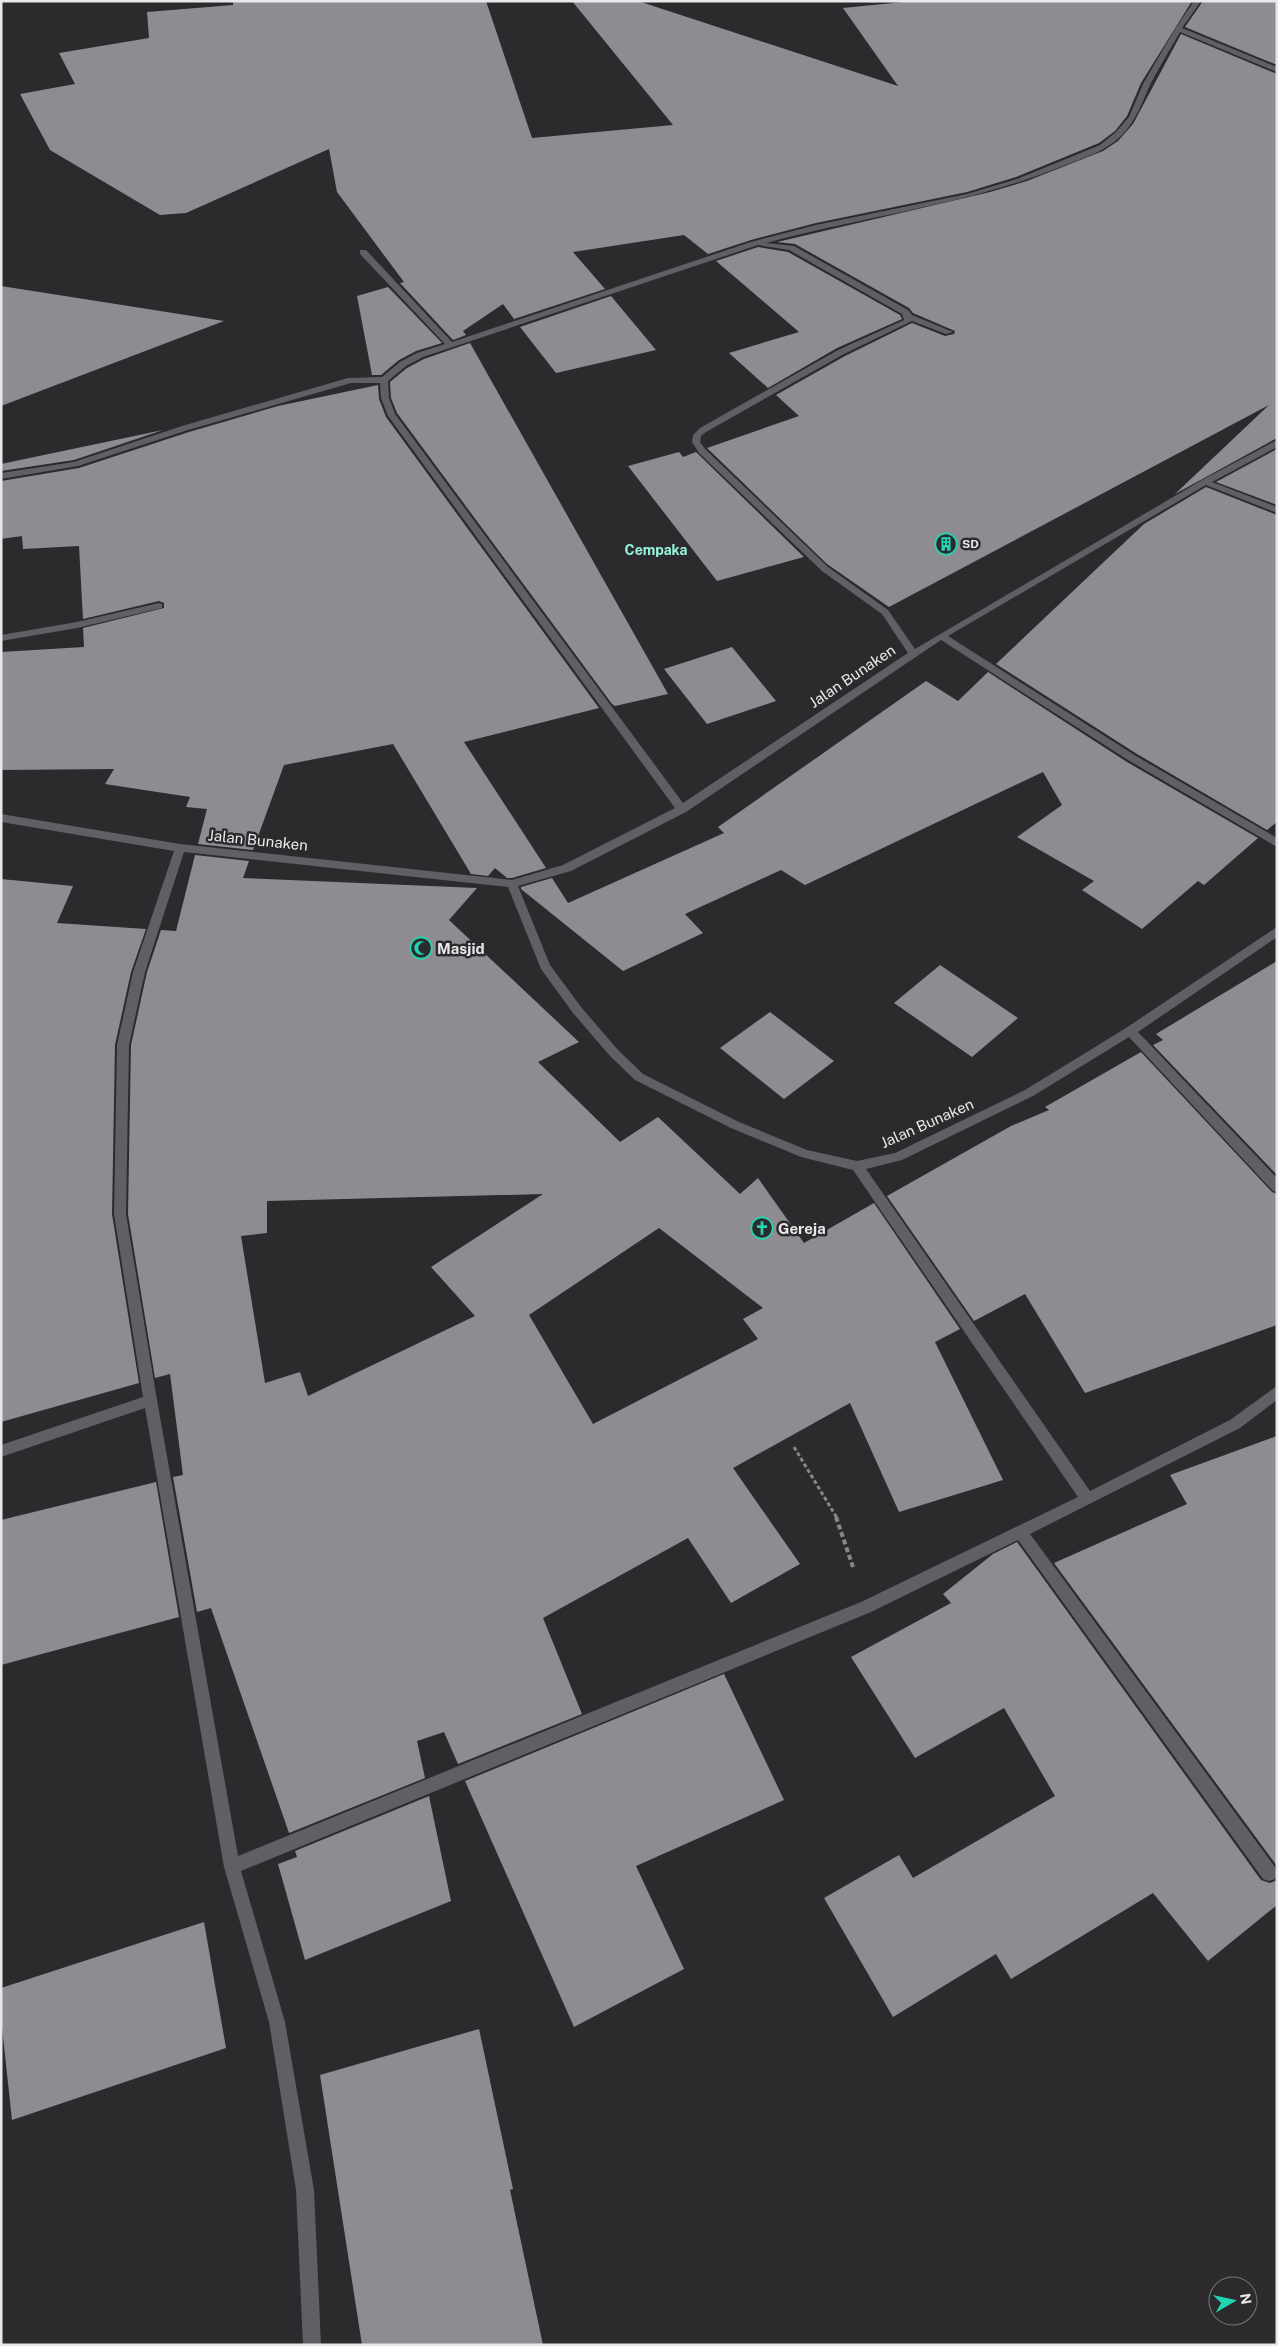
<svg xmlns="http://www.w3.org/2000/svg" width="1278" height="2346" font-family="'Public Sans',sans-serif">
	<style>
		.building { fill: #8f8c91; fill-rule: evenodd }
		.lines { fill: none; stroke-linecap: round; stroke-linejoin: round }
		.path-far1 { stroke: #888689; stroke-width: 3; stroke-dasharray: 4 2.5; stroke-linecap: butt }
		.path { stroke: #888689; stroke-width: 4; stroke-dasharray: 5 3; stroke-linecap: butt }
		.minor { fill: #625f64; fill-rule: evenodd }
		.labels { text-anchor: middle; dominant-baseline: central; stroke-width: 5; stroke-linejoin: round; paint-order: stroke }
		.far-poi-label { font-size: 12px; font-weight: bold; fill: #e9e7ea; stroke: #2c2a2d; text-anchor: start }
		.far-neighbourhood-label { font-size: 14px; font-weight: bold; fill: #95f5da; stroke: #2c2a2d }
		.street-label { font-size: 15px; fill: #e9e7ea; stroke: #2c2a2d }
		.poi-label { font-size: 15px; font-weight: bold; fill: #e9e7ea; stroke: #2c2a2d; text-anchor: start }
	</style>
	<rect width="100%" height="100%" fill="#2c2a2d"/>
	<path class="building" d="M 233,1 L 486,1 L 532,138 L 673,125 L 572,1 L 638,1 L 898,86 L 843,8 L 913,1 L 1192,1 L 1141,83 L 1127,116 L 1115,131 L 1099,143 L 1016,177 L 967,192 L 816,223 L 751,240 L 708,254 L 684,235 L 573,252 L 605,289 L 514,319 L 503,304 L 463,331 L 466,335 L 453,340 L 400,283 L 404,282 L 337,192 L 329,149 L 186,213 L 160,215 L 50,150 L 20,94 L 75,84 L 59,53 L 149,38 L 147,12 L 233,5 Z
		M 1203,1 L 1277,1 L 1277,65 L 1185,27 Z
		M 1181,34 L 1277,74 L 1277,438 L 1175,494 L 1269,405 L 889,607 L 827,564 L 707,448 L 799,416 L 776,395 L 845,356 L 912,323 L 945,336 L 954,334 L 955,331 L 913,313 L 909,308 L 795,244 L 777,242 L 990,192 L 1027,181 L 1103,151 L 1118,141 L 1133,124 Z
		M 758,247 L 788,252 L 900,315 L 902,319 L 837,348 L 768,388 L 729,353 L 799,332 L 716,261 Z
		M 1,286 L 224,321 L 1,406 Z
		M 388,287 L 442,343 L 416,351 L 399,360 L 381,375 L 372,375 L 357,296 Z
		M 611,296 L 656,350 L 556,373 L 520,327 Z
		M 470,343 L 668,694 L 615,706 L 612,704 L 397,413 L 391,398 L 390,382 L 407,368 L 424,359 Z
		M 378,385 L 379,399 L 386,417 L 599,708 L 464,742 L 546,868 L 512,878 L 507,878 L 495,868 L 488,876 L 471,874 L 393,744 L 284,765 L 253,850 L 198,844 L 207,809 L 186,807 L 190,797 L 105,784 L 114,769 L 1,770 L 1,652 L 84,647 L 83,628 L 164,608 L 164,603 L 159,601 L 83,619 L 79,546 L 23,549 L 22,536 L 1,539 L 1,481 L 79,468 L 189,432 L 278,406 Z
		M 163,430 L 74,460 L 1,471 L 1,464 Z
		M 1277,449 L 1277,505 L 1216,482 Z
		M 679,452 L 683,457 L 696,452 L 804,557 L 717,581 L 628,466 Z
		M 1206,487 L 1277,515 L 1277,822 L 1267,830 L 1137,754 L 996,664 L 1144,524 Z
		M 732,647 L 776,701 L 707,724 L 664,669 Z
		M 988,672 L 1127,762 L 1258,838 L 1204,885 L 1198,881 L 1142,929 L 1082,890 L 1094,881 L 1017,837 L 1062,805 L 1043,772 L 805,885 L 781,870 L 685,914 L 703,933 L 623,971 L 521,889 L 521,887 L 552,878 L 568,903 L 724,833 L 718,827 L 926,681 L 958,701 Z
		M 195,855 L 249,861 L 243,878 L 477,888 L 449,920 L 579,1042 L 538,1062 L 620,1142 L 658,1117 L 740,1194 L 758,1178 L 804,1243 L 874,1203 L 960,1329 L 935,1342 L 1003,1480 L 899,1512 L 850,1403 L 733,1468 L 800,1564 L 731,1603 L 688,1538 L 543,1618 L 582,1714 L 458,1764 L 444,1732 L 417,1741 L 425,1778 L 289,1833 L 211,1608 L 197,1612 L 173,1477 L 183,1475 L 170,1374 L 155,1378 L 128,1214 L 131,1045 L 147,972 L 161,930 L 176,931 ZM 543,1194 L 431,1267 L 475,1316 L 308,1396 L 300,1372 L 265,1383 L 241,1236 L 267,1233 L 267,1201 ZM 659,1228 L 763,1308 L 743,1319 L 758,1339 L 593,1424 L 529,1315 Z
		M 1,879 L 73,886 L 57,923 L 146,929 L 131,972 L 115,1045 L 112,1214 L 139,1383 L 1,1422 Z
		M 1277,961 L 1277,1175 L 1153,1045 L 1163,1040 L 1156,1034 Z
		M 940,965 L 1018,1018 L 972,1057 L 894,1003 Z
		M 770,1012 L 834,1061 L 784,1099 L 720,1048 Z
		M 1141,1052 L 1272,1192 L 1277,1194 L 1277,1325 L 1085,1393 L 1025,1294 L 974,1321 L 887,1196 L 1011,1126 L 1049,1110 L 1045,1107 Z
		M 1277,1436 L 1277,1866 L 1054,1563 L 1187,1504 L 1170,1475 Z
		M 156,1482 L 179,1617 L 1,1665 L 1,1520 Z
		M 1017,1542 L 1261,1880 L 1270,1883 L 1277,1880 L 1277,1905 L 1208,1961 L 1153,1893 L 1011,1979 L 996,1954 L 893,2017 L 824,1898 L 899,1855 L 913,1878 L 1055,1796 L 1004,1708 L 915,1758 L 851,1657 L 951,1603 L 943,1594 L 993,1554 Z
		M 724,1674 L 784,1800 L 636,1866 L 684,1969 L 574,2027 L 465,1781 Z
		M 429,1796 L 451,1901 L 305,1960 L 278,1864 L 297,1857 L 295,1851 Z
		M 204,1922 L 226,2048 L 12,2120 L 1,2018 L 1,1988 Z
		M 479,2029 L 513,2189 L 510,2190 L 543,2345 L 362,2345 L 320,2075 Z"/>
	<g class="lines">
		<path class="path-far1" d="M 794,1447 L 837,1518"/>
		<path class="path" d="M 836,1517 L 853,1567"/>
		<path class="minor" d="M 858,1 L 878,1 L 875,3 Z
			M 1194,1 L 1201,1 L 1182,28 L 1277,67 L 1277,72 L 1180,32 C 1170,50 1159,67 1150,85 C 1142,103 1136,120 1123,134 C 1107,151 1084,158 1063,166 C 967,205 865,216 766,243 L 794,246 L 908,310 L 912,315 L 953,332 L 946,334 L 912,321 L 844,354 L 706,432 L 701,436 L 700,442 L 705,449 L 828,567 L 888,610 L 915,649 L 1202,480 L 1277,440 L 1277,447 L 1212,482 L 1277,507 L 1277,513 L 1206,485 L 948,636 L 1136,756 L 1277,838 L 1277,847 L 1128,760 L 941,640 L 686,812 L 571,871 L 518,886 L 550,965 L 581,1007 L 618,1050 L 643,1074 L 739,1122 L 807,1150 L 857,1161 L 895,1153 L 1025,1090 L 1126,1028 L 1277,927 L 1277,937 L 1138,1032 L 1277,1178 L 1277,1192 L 1273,1191 L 1129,1037 L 1033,1096 L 902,1160 L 866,1169 L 1090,1491 L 1230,1420 L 1277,1386 L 1277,1400 L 1240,1428 L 1030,1534 L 1275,1867 L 1277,1874 L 1275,1879 L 1269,1881 L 1263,1879 L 1018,1540 L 871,1612 L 241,1871 L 285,2022 L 314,2190 L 321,2345 L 303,2345 L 296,2190 L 269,2022 L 224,1867 L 145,1408 L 1,1457 L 1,1445 L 143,1397 L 114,1214 L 117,1045 L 133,972 L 174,851 L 1,822 L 1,814 L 180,844 L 512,880 L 563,865 L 675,808 L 388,416 L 381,398 L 380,383 L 351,383 L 188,430 L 78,466 L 1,479 L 1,473 L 74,462 L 182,426 L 348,378 L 382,377 L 400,362 L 417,353 L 445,344 L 360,254 L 360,250 L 366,250 L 452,342 L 751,242 L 816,225 L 967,194 L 1017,179 L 1100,145 L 1116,132 L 1129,117 L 1143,84 L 1175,29 ZM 758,245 L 789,250 L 902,314 L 904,320 L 838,350 L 700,428 L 693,435 L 692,442 L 699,453 L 822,571 L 882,614 L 908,653 L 683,803 L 395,414 L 389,398 L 388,381 L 406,366 L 423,357 ZM 184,852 L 508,887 L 541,969 L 573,1013 L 610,1056 L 635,1080 L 731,1128 L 801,1157 L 853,1170 L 1078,1497 L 861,1602 L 238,1856 L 157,1400 L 126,1214 L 129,1045 L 145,972 Z
			M 159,603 L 162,604 L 162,608 L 77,628 L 1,641 L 1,635 L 77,622 Z"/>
	</g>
	<defs>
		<g id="building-ring" transform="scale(1.125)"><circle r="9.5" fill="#2c2a2d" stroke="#20d5b0" stroke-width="1.5"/><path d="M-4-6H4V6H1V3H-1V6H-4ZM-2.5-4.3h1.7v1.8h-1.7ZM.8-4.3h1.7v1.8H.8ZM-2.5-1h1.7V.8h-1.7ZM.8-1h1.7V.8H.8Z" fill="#20d5b0"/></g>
		<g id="mosque-ring" transform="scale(1.125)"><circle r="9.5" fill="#2c2a2d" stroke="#20d5b0" stroke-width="1.5"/><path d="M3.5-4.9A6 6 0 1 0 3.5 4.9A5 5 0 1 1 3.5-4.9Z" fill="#20d5b0"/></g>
		<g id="church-ring" transform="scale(1.125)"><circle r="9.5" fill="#2c2a2d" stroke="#20d5b0" stroke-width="1.5"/><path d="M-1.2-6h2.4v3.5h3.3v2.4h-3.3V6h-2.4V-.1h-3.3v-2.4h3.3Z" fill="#20d5b0"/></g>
	</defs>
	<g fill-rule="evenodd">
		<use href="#building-ring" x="946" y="544"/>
		<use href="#mosque-ring" x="421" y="948"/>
		<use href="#church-ring" x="762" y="1228"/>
	</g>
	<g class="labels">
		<g class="far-poi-label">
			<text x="962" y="544">SD</text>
		</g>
		<g class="far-neighbourhood-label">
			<text x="656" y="550">Cempaka</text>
		</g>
		<g class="street-label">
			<text transform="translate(852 676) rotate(-34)">Jalan Bunaken</text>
			<text transform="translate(258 840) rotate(6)">Jalan Bunaken</text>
			<text transform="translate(927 1123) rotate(-24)">Jalan Bunaken</text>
		</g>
		<g class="poi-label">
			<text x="437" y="948">Masjid</text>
			<text x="778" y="1228">Gereja</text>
		</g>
	</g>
	<rect width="1278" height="2346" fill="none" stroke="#e9e7ea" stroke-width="5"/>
	<g transform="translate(1233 2301) rotate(81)"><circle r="24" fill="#2c2a2d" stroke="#787679"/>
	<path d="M0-4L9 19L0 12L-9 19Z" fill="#20d5b0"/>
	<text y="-8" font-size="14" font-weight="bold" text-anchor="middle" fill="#e9e7ea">N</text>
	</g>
</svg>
